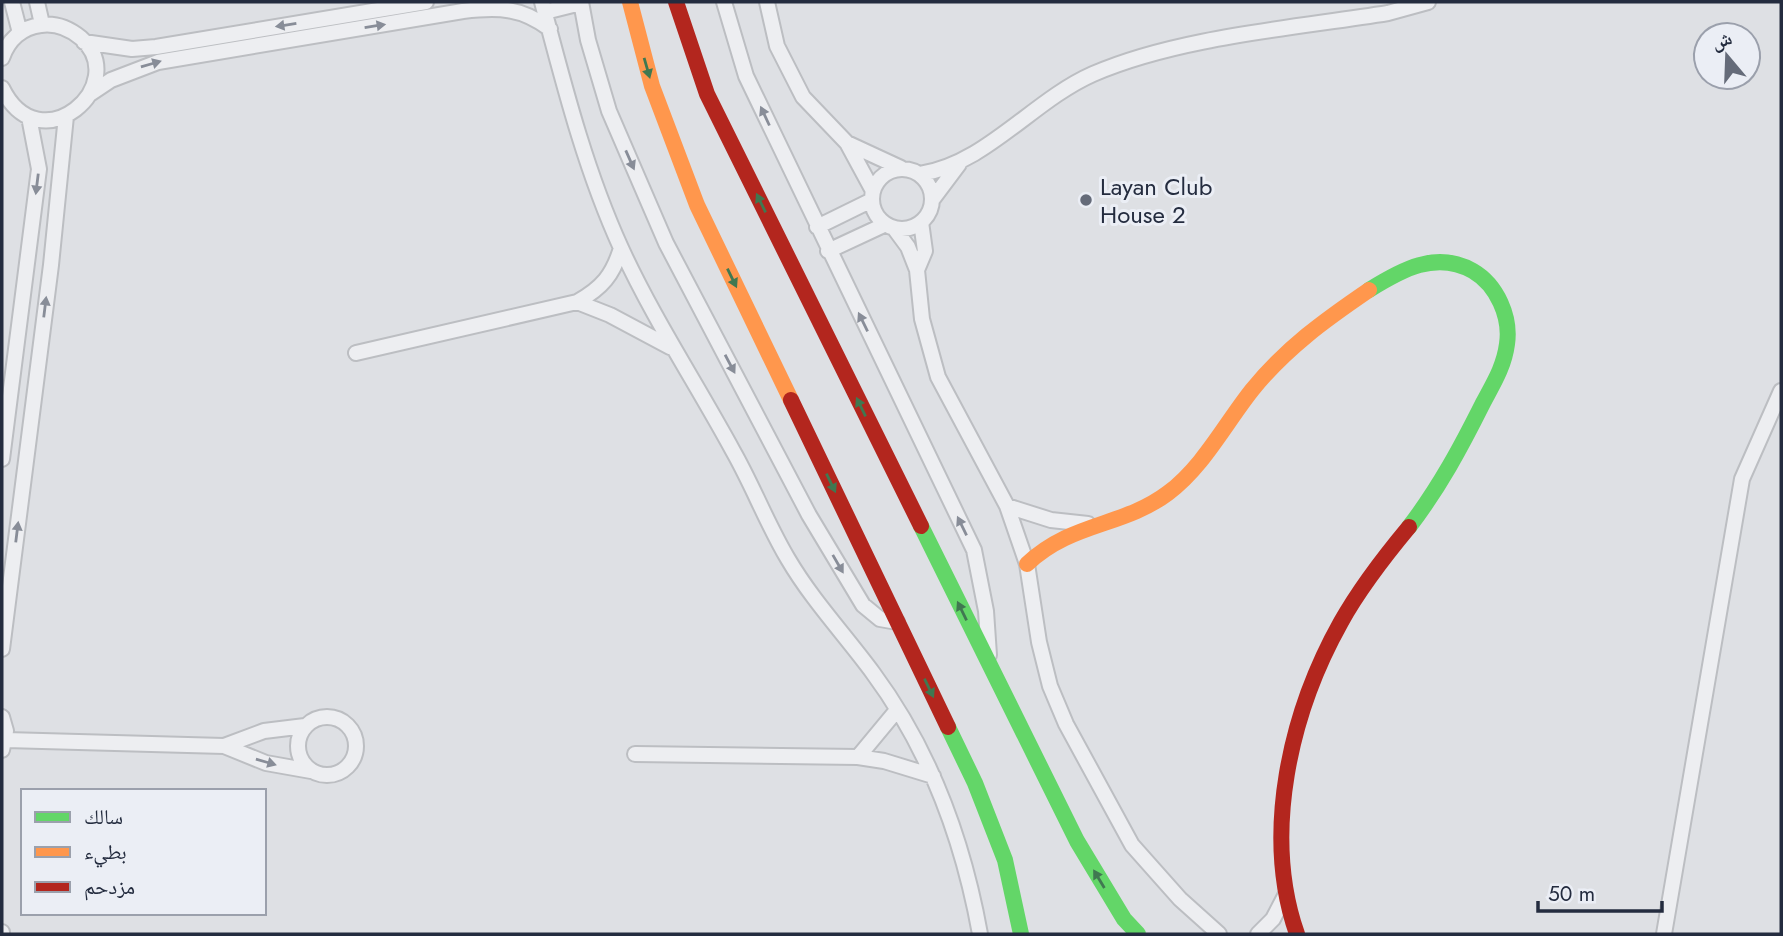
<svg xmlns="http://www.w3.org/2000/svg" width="1783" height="936" font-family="Jost,'Noto Naskh Arabic',sans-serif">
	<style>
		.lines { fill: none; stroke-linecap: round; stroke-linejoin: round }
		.street-casing { stroke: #bcbec2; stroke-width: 18 }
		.street { stroke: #edeef1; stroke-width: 14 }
		.fast { stroke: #63d668; stroke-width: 16 }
		.slow { stroke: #ff974d; stroke-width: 16 }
		.jam { stroke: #b3261e; stroke-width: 16 }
		.oneway { fill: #888d98 }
		.oneway2 { fill: #407851 }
		.poi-dot { fill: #656b79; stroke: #ebeef5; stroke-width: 2.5 }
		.labels { text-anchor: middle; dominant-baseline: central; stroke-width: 6; stroke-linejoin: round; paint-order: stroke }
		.poi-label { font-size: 24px; fill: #242c3f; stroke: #ebeef5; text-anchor: start }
	</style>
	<rect width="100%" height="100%" fill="#dee0e4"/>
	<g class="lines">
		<g class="street-casing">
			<path id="street" d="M 12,2 L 20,33
				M 37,2 L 42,24
				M 542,2 C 564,85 585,169 621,248 C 653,318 696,383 733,451 C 753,486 767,524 788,559 C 812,600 845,635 873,673 C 930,750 963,840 980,934
				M 581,2 L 588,40 L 609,111 L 666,243 L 809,515 L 863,605 L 880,619 L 897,622
				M 724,2 L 746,76 L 974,550 L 986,611 L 989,655
				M 767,2 L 777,46 L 803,97 L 847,143 L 873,191
				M 545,12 L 581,3
				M 84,42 L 132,49 L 156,47 L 426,2
				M 2,58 C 8,40 22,27 41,25 C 56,23 70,29 81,38 C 133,84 40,166 2,88
				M 90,94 L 111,80 L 158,62 L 463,11 C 498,7 521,7 550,29
				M 847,143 L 901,168
				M872 199a30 30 0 1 1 60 0a30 30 0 1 1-60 0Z
				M 920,174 C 986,164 1032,101 1093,74 C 1178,37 1295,28 1388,13 L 1428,2
				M 932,200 L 959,164
				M 817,227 L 872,200
				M 894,228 L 908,247 L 917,270 L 922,319 L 938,377 L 1007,506 L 1027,564 L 1039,642 L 1050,686 L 1066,724 L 1132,845 L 1180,899 L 1219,934
				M 828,251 L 886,224
				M 917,270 L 925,251 L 921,222
				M 577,302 L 610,315 L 670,347
				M 356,353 L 577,302 C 602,288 613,275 621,248
				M 2,459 L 39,169 L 29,117
				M 1007,506 L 1051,520 L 1088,524
				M 2,649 L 51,265 L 66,116
				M298 746a29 29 0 1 1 58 0a29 29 0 1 1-58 0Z
				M 2,717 L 6,731 L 2,750
				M 6,740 L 224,746 L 266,763 L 311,771
				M 224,746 L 264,731 L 305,726
				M 635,754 L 858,757 L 884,761 L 933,776
				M 858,757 L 897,710
				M 2,932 L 2,934
				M 1258,934 L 1273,919 L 1285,896
				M 1664,934 L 1742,479 L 1781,391"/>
		</g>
		<use href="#street" class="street"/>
		<path class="fast" d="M 1369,290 C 1401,270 1436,250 1473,271 C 1497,285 1511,317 1507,344 C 1504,367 1493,384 1483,403 C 1461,447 1439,488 1409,527
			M 921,526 L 1077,841 L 1124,919 L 1138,934
			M 948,727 L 975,783 L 1005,860 L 1021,934"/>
		<path class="slow" d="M 630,2 L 652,86 L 697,205 L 791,400
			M 1027,564 C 1071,522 1123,527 1168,493 C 1203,467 1225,424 1252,390 C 1286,348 1325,320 1369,290"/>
		<path class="jam" d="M 676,2 L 707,94 L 921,526
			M 791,400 L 948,727
			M 1297,934 C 1262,834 1290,713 1341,622 C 1360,588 1384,557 1409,527"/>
	</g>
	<defs><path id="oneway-solid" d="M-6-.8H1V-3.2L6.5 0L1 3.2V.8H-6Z" transform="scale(1.75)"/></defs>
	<g class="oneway">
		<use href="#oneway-solid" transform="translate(286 25) rotate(171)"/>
		<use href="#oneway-solid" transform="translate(375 26) rotate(-9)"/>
		<use href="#oneway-solid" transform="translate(151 64) rotate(-16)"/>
		<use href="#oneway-solid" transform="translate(765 116) rotate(-115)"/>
		<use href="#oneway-solid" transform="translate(630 160) rotate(66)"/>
		<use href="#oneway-solid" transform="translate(37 184) rotate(97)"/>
		<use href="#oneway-solid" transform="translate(45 307) rotate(-83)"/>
		<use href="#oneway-solid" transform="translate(863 322) rotate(-116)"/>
		<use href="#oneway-solid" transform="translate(730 364) rotate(62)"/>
		<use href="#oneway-solid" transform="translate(962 526) rotate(-116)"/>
		<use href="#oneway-solid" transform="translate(17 532) rotate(-83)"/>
		<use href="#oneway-solid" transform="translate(838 564) rotate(60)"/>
		<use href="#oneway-solid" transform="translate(266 762) rotate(16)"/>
	</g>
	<g class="oneway2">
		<use href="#oneway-solid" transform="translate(647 68) rotate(74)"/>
		<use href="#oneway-solid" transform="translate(761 203) rotate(-116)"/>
		<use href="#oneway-solid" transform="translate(732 278) rotate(64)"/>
		<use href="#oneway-solid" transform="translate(861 407) rotate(-116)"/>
		<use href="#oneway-solid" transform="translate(831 483) rotate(64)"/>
		<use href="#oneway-solid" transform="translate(962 611) rotate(-116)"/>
		<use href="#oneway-solid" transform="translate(929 688) rotate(64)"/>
		<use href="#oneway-solid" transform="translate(1099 879) rotate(-121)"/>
	</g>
	<circle class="poi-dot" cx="1086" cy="200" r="7"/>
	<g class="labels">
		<g class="poi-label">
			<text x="1100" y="186">Layan Club<tspan x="1100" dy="28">House 2</tspan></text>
		</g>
	</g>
	<rect width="1783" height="936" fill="none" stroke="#242c3f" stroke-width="7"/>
	<rect x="21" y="789" width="245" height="126" fill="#ebeef5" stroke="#9ba0ac" stroke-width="2"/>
	<rect x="35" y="812" width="35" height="10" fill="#63d668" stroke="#9ba0ac" stroke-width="2"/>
	<text x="84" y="824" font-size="21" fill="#242c3f">سالك</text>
	<rect x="35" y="847" width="35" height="10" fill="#ff974d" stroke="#9ba0ac" stroke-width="2"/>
	<text x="84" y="859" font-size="21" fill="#242c3f">بطيء</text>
	<rect x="35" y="882" width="35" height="10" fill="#b3261e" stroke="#9ba0ac" stroke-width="2"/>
	<text x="84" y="894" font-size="21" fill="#242c3f">مزدحم</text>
	<g transform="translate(1727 56) rotate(341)"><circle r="33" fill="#ebeef5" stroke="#9ba0ac" stroke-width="2"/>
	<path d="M0-5L12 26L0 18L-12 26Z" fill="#656b79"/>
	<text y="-10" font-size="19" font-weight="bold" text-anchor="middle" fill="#242c3f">ش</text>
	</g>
	<path d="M1538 901v10h124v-10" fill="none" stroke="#242c3f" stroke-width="3.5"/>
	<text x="1548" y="901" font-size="21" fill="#242c3f" stroke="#ebeef5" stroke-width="5" paint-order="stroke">50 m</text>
</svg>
